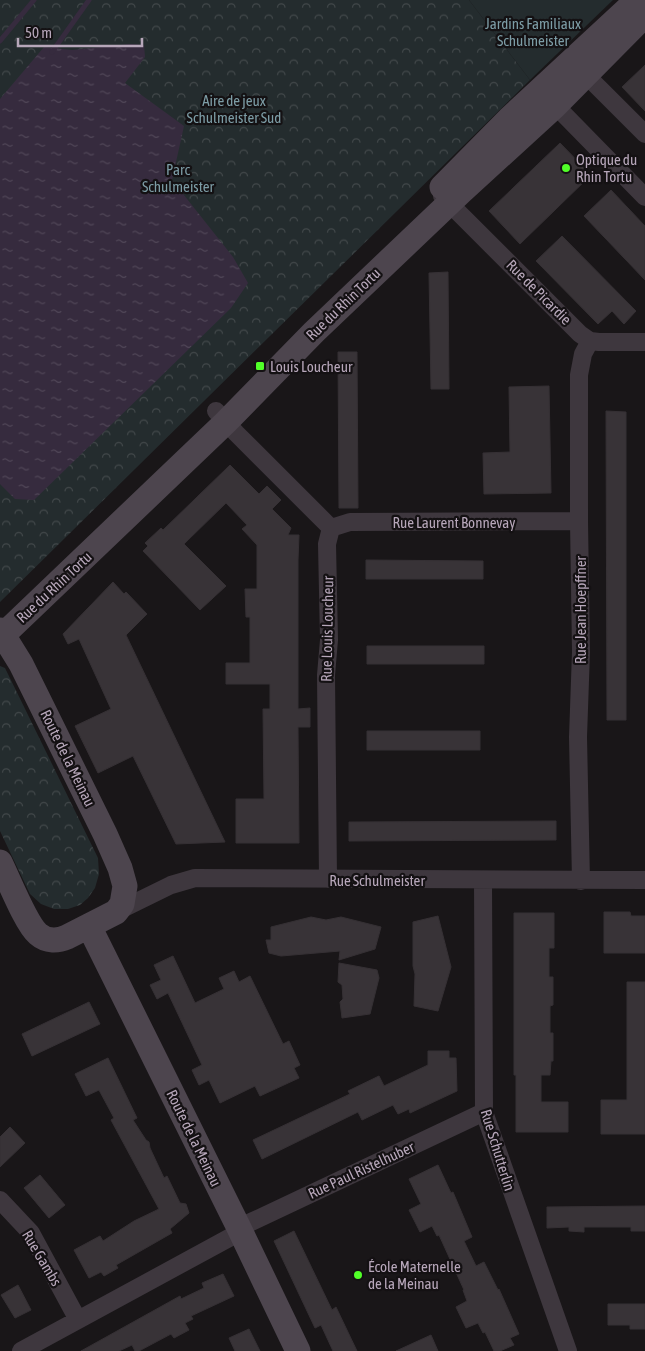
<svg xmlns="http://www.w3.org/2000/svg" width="645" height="1351" font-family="'Asap Condensed',sans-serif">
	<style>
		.forest { fill: url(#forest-crowns) }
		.garden { fill: #242c2e }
		.water { fill: url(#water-ripples) }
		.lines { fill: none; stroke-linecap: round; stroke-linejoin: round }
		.stream { stroke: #362b3e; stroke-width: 5 }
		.building { fill: #383337; stroke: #353034 }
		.street { stroke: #3e373e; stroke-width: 18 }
		.secondary { stroke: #4d454e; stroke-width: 25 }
		.poi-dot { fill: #51ff28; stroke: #141113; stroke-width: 2 }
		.labels { text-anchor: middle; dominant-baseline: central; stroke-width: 4.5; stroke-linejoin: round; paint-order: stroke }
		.park-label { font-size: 15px; fill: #7d9da6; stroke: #141113 }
		.poi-label { font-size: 15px; fill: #b7a7ba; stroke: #141113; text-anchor: start }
		.street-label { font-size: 15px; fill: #b7a7ba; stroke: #141113 }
	</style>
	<defs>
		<pattern id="forest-crowns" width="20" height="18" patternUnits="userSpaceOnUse" patternTransform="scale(1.25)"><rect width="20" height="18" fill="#242c2e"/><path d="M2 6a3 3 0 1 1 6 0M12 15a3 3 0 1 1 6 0" fill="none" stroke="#42484a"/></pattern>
		<pattern id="water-ripples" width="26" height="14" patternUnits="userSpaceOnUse" patternTransform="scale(1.25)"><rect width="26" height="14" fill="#362b3e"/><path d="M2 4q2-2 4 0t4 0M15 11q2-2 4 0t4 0" fill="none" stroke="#514758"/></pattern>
	</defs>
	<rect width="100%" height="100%" fill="#191618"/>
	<path class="forest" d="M 0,0 L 469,0 L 530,80 L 0,602 Z
		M 0,666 L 5,668 L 98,858 L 99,874 L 95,888 L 88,898 L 80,905 L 68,909 L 54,909 L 41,904 L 30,894 L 0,831 Z"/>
	<path class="garden" d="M 469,0 L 613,0 L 530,80 Z"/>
	<path class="water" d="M 130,44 L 144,45 L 145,57 L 125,83 L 184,126 L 172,180 L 233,257 L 248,283 L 231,308 L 34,500 L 15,499 L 0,484 L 0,99 L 44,47 L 72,50 Z"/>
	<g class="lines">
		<path class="stream" d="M 0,41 L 34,0
			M 52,52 L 89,0"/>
	</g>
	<path class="building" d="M 645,65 L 645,111 L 622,87 Z
		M 560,143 L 591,175 L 520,244 L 489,211 Z
		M 611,190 L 645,226 L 645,280 L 584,216 Z
		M 562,236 L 636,311 L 624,324 L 612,311 L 598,324 L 536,261 Z
		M 448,272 L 449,389 L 431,389 L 429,273 Z
		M 338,352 L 357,352 L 358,508 L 339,508 Z
		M 549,386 L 551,493 L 484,494 L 483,453 L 510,452 L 509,387 Z
		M 606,411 L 626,412 L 626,720 L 607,720 Z
		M 230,465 L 259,494 L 267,486 L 281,500 L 272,509 L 291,528 L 288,535 L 299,535 L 298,560 L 298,709 L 310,708 L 310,727 L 298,727 L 299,843 L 236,843 L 236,799 L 264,799 L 263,709 L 270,709 L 270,684 L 226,684 L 226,663 L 250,663 L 250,617 L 246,617 L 245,589 L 257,589 L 257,545 L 242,529 L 247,525 L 226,503 L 184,544 L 226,586 L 200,610 L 143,551 L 148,546 L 145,543 L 161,528 L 163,530 Z
		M 366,560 L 483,561 L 483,579 L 366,579 Z
		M 113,582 L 124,594 L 126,592 L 147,614 L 126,635 L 225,842 L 176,844 L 133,756 L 98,773 L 75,726 L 111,709 L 79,639 L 68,644 L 63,634 Z
		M 367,646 L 484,646 L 484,664 L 367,664 Z
		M 367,731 L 480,731 L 480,750 L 367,750 Z
		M 556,821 L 556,840 L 349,841 L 349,822 Z
		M 604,912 L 630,912 L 631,916 L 645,916 L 645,953 L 604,953 Z
		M 514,913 L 554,913 L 554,948 L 549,948 L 549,977 L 553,977 L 553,1005 L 550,1006 L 550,1033 L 553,1033 L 553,1061 L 551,1061 L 550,1075 L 541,1075 L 541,1102 L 568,1102 L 568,1132 L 516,1132 L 516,1075 L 514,1075 Z
		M 438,916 L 451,967 L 438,1011 L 414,1006 L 415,974 L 413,966 L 413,922 Z
		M 311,917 L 326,920 L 341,917 L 381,927 L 375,949 L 339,960 L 340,951 L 281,956 L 269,953 L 266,940 L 271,940 L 271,927 Z
		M 173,956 L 195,1003 L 224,989 L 219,978 L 234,971 L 239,982 L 250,976 L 283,1044 L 289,1041 L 300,1065 L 294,1068 L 299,1078 L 260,1096 L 255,1086 L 220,1103 L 209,1080 L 199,1085 L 192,1070 L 202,1065 L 168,993 L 157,999 L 150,985 L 161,980 L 154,965 Z
		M 339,963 L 377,970 L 379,978 L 370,1014 L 342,1018 L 340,1002 L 343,999 L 342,985 L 338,982 Z
		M 627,982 L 645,982 L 645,1134 L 601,1134 L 601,1100 L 627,1100 Z
		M 89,1002 L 100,1024 L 32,1056 L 22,1034 Z
		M 428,1051 L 449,1051 L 449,1058 L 456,1058 L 457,1091 L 410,1113 L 409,1109 L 398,1114 L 393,1105 L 362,1120 L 358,1112 L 262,1159 L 253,1140 L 350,1094 L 348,1091 L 379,1076 L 384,1086 L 428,1065 Z
		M 108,1058 L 137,1118 L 133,1120 L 146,1140 L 149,1142 L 150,1148 L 164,1178 L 167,1176 L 180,1203 L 186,1204 L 189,1213 L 170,1229 L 172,1233 L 116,1265 L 118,1268 L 104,1276 L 101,1272 L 89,1278 L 74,1250 L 100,1236 L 103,1241 L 134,1221 L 159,1209 L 111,1120 L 114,1118 L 99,1090 L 86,1096 L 75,1074 Z
		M 10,1127 L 25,1143 L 0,1167 L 0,1137 Z
		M 438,1165 L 451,1193 L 453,1192 L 472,1237 L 464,1241 L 476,1266 L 484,1262 L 498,1290 L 499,1289 L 519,1334 L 510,1338 L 514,1345 L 500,1351 L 494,1351 L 485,1332 L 483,1333 L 478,1323 L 466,1328 L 456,1307 L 467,1301 L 463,1290 L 464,1290 L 439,1235 L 437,1236 L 432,1226 L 420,1232 L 409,1210 L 421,1204 L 409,1179 Z
		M 40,1175 L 65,1205 L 49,1218 L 24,1188 Z
		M 645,1206 L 645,1231 L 631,1231 L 631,1227 L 584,1227 L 584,1232 L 569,1231 L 569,1227 L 547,1228 L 547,1207 Z
		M 294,1231 L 332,1310 L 336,1307 L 357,1351 L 333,1351 L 321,1325 L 315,1328 L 274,1241 Z
		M 223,1274 L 234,1296 L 191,1316 L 193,1319 L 185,1323 L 189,1330 L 174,1338 L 171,1334 L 139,1351 L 135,1351 L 132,1345 L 119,1351 L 81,1351 L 180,1296 L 181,1299 L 204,1288 L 202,1283 Z
		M 18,1285 L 31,1310 L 15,1318 L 1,1295 Z
		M 608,1304 L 645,1304 L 645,1329 L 630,1329 L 630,1325 L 608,1325 Z
		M 249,1329 L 260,1351 L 235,1351 L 229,1338 Z
		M 431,1335 L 438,1351 L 396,1351 Z"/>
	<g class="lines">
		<path class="street" d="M 578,67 L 645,134
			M 547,97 L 645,197
			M 442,196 L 580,334 L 590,341 L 599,342 L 645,342
			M 216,411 L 236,433 L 331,528 L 327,544 L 329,640 L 326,675 L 328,879
			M 331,528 L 350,522 L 579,521
			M 483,880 L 484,1112 L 568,1351
			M 581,881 L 578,737 L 581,652 L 579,521 L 579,375 L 583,354 L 590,341
			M 116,912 L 171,885 L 195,878 L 645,880
			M 0,1200 L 31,1233 L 78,1320
			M 238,1226 L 251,1222 L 484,1112
			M 21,1351 L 240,1232"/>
		<path class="secondary" d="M 442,187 L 509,119 L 634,3
			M 0,630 L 21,664 L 105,834 L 120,868 L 125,886 L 122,904 L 116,912 L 67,937 C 58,941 47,942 38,934 C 26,924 8,878 0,862
			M 0,638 L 226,422 L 314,332 L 461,192 L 555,106 L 645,15
			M 89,926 L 238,1226 L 298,1351"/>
	</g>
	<g class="poi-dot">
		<circle cx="566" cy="168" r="5"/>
		<rect x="255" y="361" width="10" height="10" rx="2.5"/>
		<circle cx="358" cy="1275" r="5"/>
	</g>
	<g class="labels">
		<g class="park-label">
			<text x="533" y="23">Jardins Familiaux<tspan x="533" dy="17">Schulmeister</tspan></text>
			<text x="234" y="100">Aire de jeux<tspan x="234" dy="17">Schulmeister Sud</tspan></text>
			<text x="178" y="169">Parc<tspan x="178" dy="17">Schulmeister</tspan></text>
		</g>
		<g class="poi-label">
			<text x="576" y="159">Optique du<tspan x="576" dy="17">Rhin Tortu</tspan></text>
			<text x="270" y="366">Louis Loucheur</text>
			<text x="368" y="1266">École Maternelle<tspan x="368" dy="17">de la Meinau</tspan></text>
		</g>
		<g class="street-label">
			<text transform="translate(539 292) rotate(45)">Rue de Picardie</text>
			<text transform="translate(343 304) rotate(-44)">Rue du Rhin Tortu</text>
			<text x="454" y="522">Rue Laurent Bonnevay</text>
			<text transform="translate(54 587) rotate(-43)">Rue du Rhin Tortu</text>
			<text transform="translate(580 610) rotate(-90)">Rue Jean Hoepffner</text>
			<text transform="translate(327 629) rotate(-89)">Rue Louis Loucheur</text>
			<text transform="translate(68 758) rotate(64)">Route de la Meinau</text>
			<text x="377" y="880">Rue Schulmeister</text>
			<text transform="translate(194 1138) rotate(64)">Route de la Meinau</text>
			<text transform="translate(498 1150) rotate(73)">Rue Schutterlin</text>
			<text transform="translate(361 1170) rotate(-25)">Rue Paul Ristelhuber</text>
			<text transform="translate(42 1258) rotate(59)">Rue Gambs</text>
		</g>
	</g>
	<path d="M18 38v8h124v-8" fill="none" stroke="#b7a7ba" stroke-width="2.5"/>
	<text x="25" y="38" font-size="15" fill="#b7a7ba" stroke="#141113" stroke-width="4" paint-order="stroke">50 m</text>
</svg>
